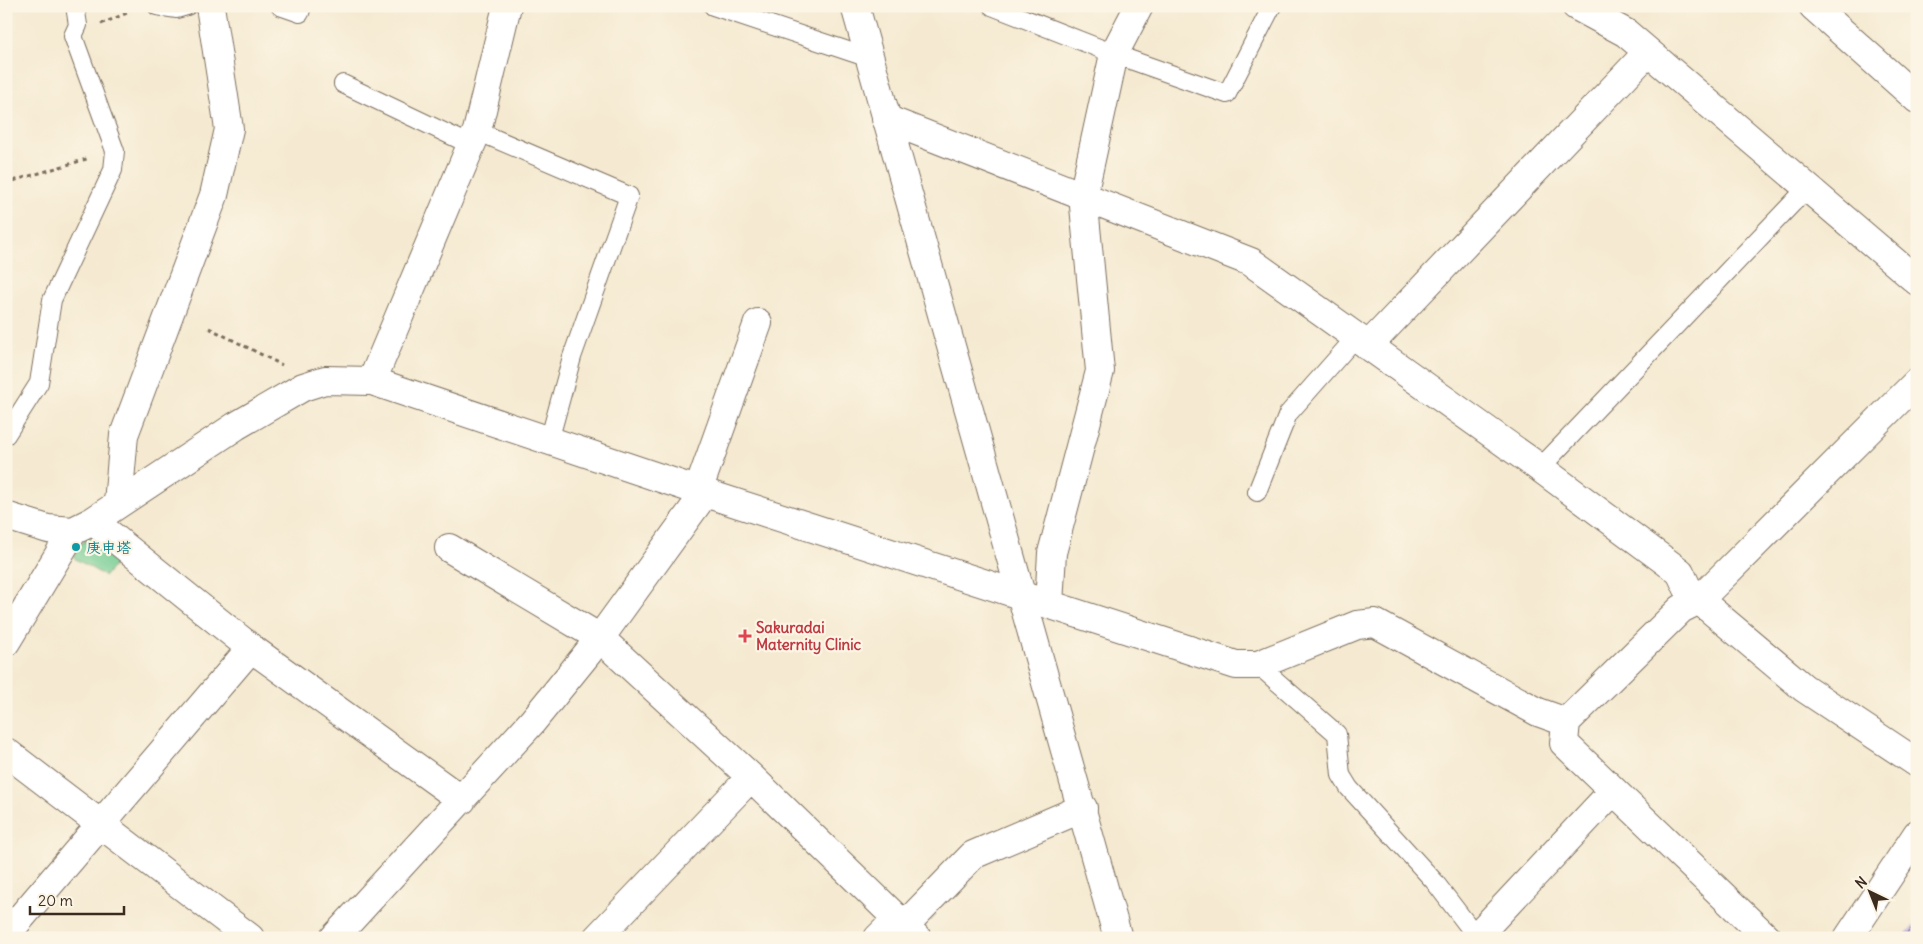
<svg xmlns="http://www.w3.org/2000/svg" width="1923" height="944" font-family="Delius,'Klee One',sans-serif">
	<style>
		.green { fill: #74cd94; stroke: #587c59 }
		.building { fill: #b0a1dd }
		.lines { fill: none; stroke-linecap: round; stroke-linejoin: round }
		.lane-casing { stroke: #7c6d5d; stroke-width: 20 }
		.street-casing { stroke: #7c6d5d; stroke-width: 30 }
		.secondary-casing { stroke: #7c6d5d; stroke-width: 30 }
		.path { stroke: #7c6d5d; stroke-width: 3; stroke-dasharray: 4 4; stroke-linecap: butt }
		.lane { stroke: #fff; stroke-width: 18 }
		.street { stroke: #fff; stroke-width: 28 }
		.secondary { stroke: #fff; stroke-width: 28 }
		.culture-dot { fill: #0f9aa8; stroke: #fcf5e5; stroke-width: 2 }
		.health-dot { fill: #e0444e; stroke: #fcf5e5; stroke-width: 2 }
		.labels { text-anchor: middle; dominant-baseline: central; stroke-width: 4.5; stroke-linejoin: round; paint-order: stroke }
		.culture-label { font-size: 15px; font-weight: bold; fill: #0d838f; stroke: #fcf5e5; text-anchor: start }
		.health-label { font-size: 15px; font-weight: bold; fill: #be3a42; stroke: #fcf5e5; text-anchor: start }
	</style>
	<rect width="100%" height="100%" fill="#fcf5e5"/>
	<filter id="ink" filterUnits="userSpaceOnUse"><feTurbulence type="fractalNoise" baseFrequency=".02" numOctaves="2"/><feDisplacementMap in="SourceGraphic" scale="10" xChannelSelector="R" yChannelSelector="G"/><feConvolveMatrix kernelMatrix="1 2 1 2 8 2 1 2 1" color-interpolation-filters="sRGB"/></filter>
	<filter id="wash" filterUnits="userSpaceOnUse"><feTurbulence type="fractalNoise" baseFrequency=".0096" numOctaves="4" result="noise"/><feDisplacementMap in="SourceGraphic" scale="20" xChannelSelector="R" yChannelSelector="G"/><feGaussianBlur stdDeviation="1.12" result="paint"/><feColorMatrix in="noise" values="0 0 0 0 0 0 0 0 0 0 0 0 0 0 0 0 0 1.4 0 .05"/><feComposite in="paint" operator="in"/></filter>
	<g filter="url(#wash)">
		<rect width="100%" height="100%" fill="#f5ead1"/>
		<path class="green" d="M 92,536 L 116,563 L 105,576 L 74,558 L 79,545 Z"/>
		<g id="blocks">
			<path class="building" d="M 1917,922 L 1917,938 L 1903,938 Z"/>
		</g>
	</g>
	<g filter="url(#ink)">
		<use href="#blocks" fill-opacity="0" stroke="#7c6d5d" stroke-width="1"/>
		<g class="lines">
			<g class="lane-casing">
				<path id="lane" d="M 157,6 L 177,9 L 187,6
					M 280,6 L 300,13 L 302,6
					M 713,6 L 869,58
					M 992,6 L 1114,54 L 1227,94 L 1272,6
					M 343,84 L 471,145
					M 477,131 L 629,196 L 572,357 L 549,441
					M 6,435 L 39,383 L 52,300 L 113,170 L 115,151 L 73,36 L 78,25 L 75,6
					M 1540,468 L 1807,188
					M 1257,492 L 1288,414 L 1356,337
					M 1258,665 L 1337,734 L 1341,775 L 1349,788 L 1434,881 L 1476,936"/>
			</g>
			<g class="street-casing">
				<path id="street" d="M 1576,6 L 1626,33 L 1917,281
					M 1813,6 L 1917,99
					M 886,119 L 1251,262 L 1540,468 L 1680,572 L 1687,587 L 1699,600 L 1804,688 L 1917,763
					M 1368,346 L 1648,52
					M 372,381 L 477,131 L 507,6
					M 698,491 L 758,323
					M 118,503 L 124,435 L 214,195 L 229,129 L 210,6
					M 6,516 L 48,529 L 73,531 L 93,521 L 236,426 L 303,387 L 325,380 L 372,381 L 705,493 L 1236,665 L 1258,665 L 1357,625 L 1375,623 L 1538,712 L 1566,722
					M 93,521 L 251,648 L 462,800
					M 449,548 L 600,638 L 751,777 L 917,938
					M 1049,604 L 1052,553 L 1100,371 L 1083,196 L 1114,54 L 1139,6
					M 6,642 L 73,531
					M 6,752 L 250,938
					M 905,925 L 973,855 L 1083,808
					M 6,935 L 251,648
					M 334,938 L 532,722 L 600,638 L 705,493
					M 597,938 L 751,777
					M 878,938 L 898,918
					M 1475,938 L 1613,791
					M 1767,938 L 1564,743 L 1566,722 L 1681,609 L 1699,600 L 1917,382
					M 1848,938 L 1917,834"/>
			</g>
			<g class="secondary-casing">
				<path id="secondary" d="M 855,6 L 1118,938"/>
			</g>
			<path class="path" d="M 101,24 L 127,13 L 131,6
				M 6,183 L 90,158
				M 209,328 L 282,365"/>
			<use href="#lane" class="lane"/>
			<use href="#street" class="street"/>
			<use href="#secondary" class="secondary"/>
		</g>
	</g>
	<circle class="culture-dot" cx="76" cy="547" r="5"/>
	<path class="health-dot" d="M742.5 628.5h5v5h5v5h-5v5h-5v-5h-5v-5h5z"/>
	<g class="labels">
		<g class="culture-label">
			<text x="86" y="547">庚申塔</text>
		</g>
		<g class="health-label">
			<text x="756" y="627">Sakuradai<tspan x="756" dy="17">Maternity Clinic</tspan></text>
		</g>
	</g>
	<rect width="1923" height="944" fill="none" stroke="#fcf5e5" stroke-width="25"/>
	<g transform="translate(1870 892) rotate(317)" stroke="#fcf5e5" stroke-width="4" paint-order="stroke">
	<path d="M0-4L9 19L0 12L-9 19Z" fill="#3b2a1e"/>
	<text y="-8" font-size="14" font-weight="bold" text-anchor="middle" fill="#3b2a1e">N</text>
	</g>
	<path d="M30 906v8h94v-8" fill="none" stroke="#3b2a1e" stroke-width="2.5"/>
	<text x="38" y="906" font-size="15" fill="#3b2a1e" stroke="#fcf5e5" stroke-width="4" paint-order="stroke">20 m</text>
</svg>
